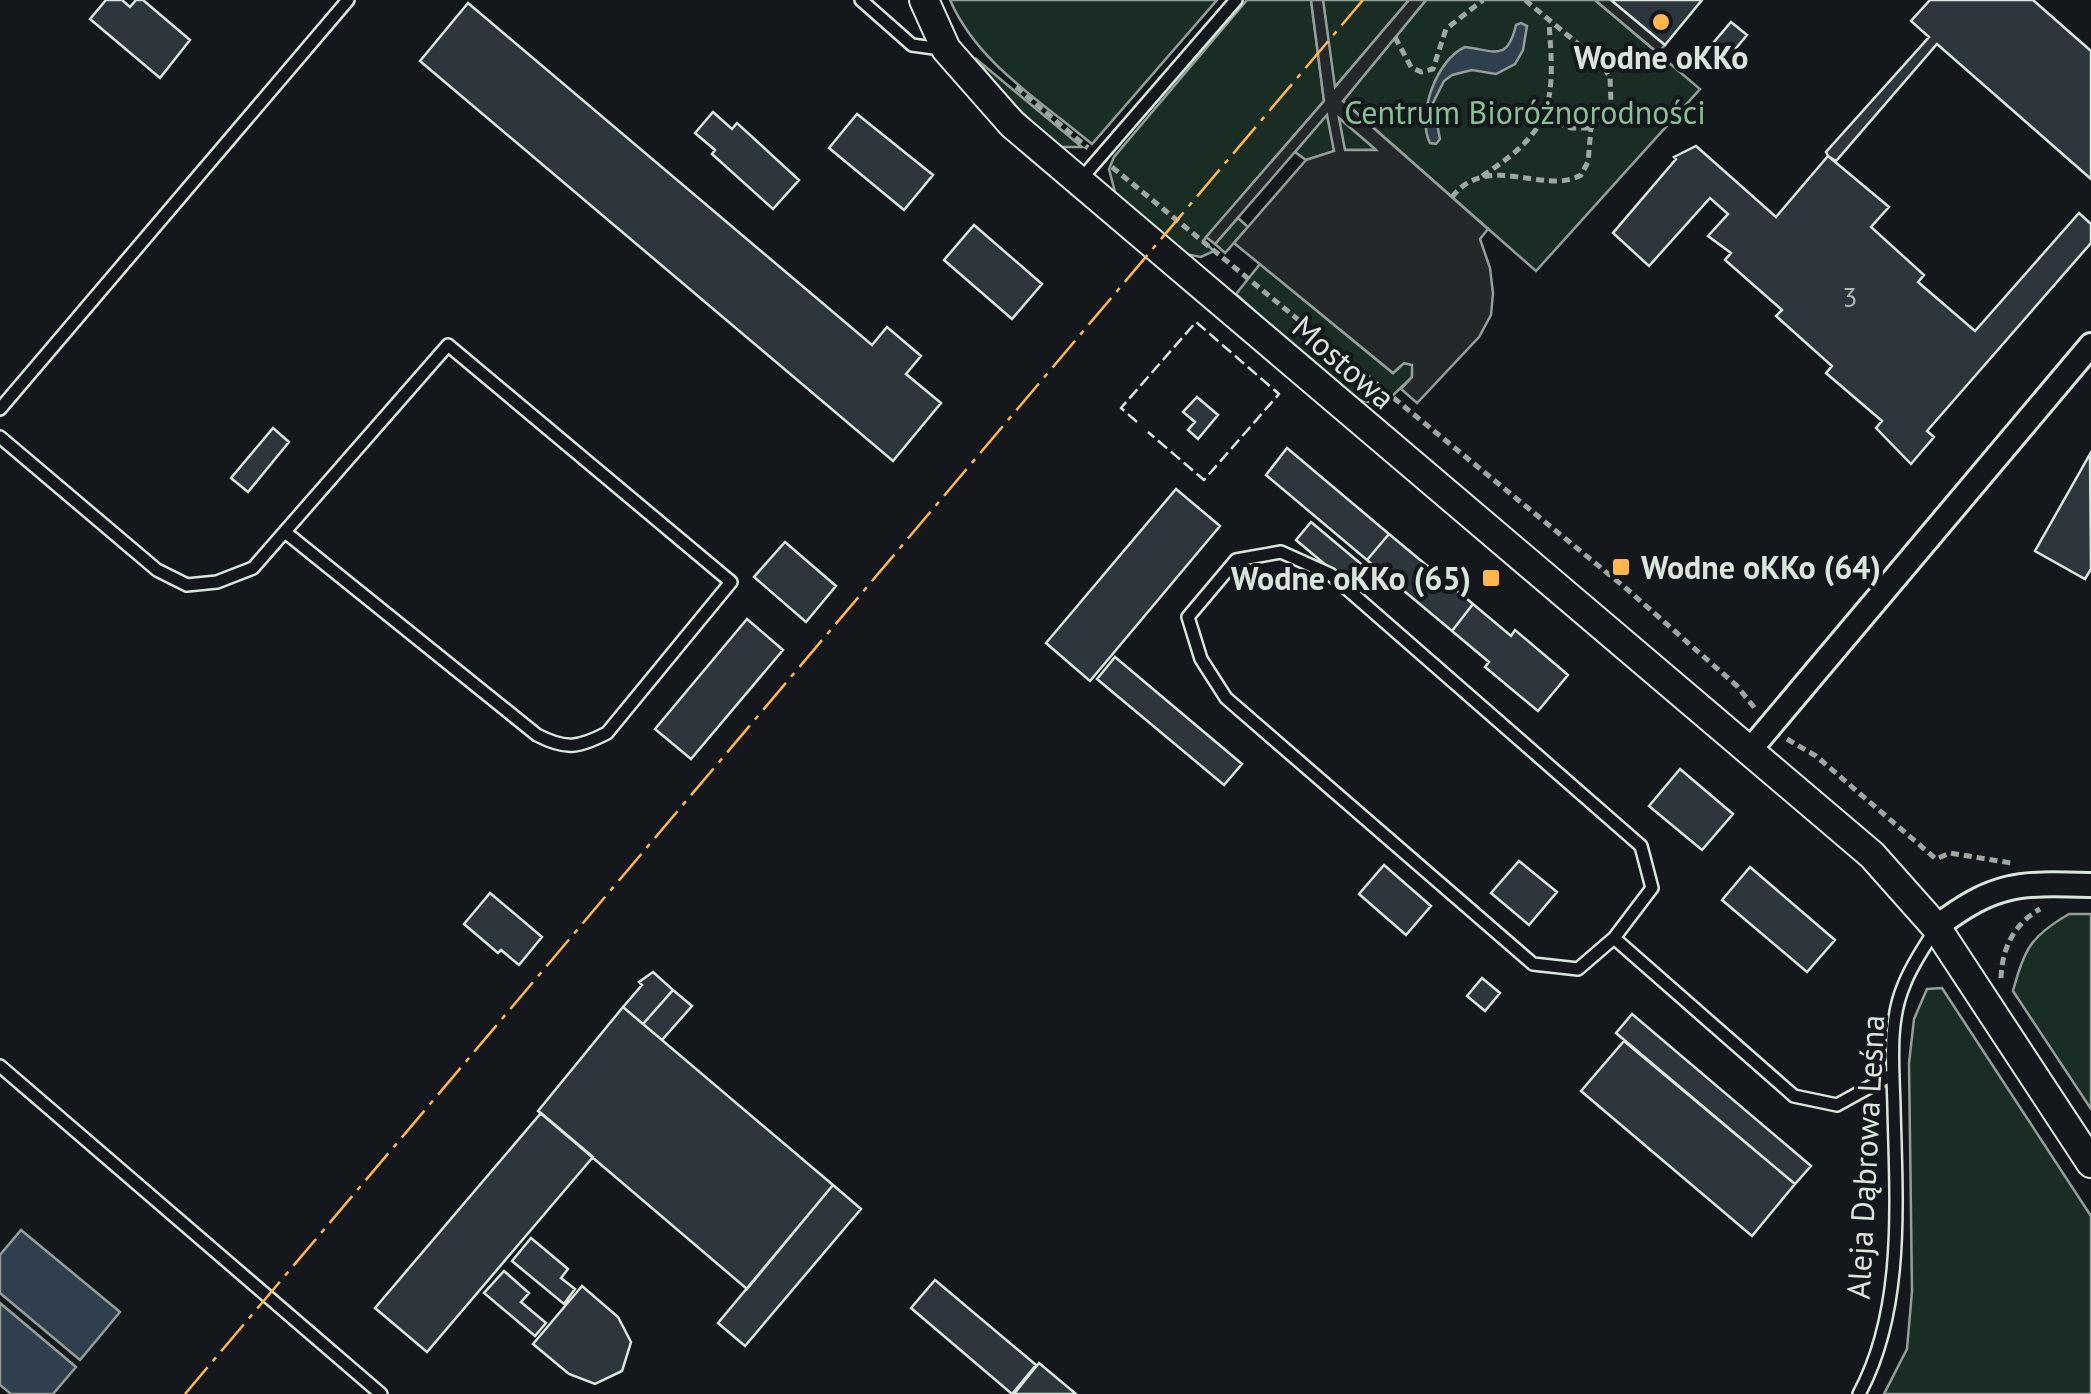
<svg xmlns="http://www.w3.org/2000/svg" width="2091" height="1394" font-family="'PT Sans',sans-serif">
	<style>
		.green { fill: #1a2d24; stroke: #939e99; stroke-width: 2.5 }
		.parking { fill: #24282b; stroke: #939e99; stroke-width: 2.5; fill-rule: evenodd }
		.water { fill: #2f3f4d; stroke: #939e99; stroke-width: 2.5 }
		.building { fill: #2c363c; stroke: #d8e6dc; stroke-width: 2.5 }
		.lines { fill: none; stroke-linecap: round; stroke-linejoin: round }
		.service-casing { stroke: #d8e6dc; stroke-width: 16 }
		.minor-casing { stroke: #d8e6dc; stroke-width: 28 }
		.tertiary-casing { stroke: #d8e6dc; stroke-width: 32 }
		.path { stroke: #9da8a2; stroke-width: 5; stroke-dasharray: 8 5; stroke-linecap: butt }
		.service { stroke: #14181c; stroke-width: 11 }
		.minor { stroke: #14181c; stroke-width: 22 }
		.tertiary { stroke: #14181c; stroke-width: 28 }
		.fence { stroke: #d8e6dc; stroke-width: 2.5; stroke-dasharray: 12 5; stroke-linecap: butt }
		.power { stroke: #ffb74d; stroke-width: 2.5; stroke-dasharray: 35 8 5 8; stroke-linecap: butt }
		.poi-dot { fill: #ffb74d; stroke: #14181c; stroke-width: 4 }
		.labels { text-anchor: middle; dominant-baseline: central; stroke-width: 8; stroke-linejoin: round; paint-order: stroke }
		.number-label { font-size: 28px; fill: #adbab4 }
		.poi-label { font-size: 32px; font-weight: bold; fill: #d8e6dc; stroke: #14181c }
		.park-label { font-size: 32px; fill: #8ac095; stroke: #14181c }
		.street-label { font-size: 32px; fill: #d8e6dc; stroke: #14181c }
	</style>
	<rect width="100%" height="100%" fill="#14181c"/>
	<path class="green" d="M 950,0 L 1217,0 L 1092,144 C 1040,100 978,64 950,0 Z
		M 1247,0 L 1311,0 L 1324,101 L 1203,241 L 1214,251 L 1201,257 L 1185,254 L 1116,196 L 1109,169 L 1114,157 Z
		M 1323,0 L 1409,0 L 1334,88 Z
		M 1426,0 L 1595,0 L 1700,89 L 1536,271 L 1343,101 Z
		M 975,58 L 1082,147 L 1058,147 L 1010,101 Z
		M 1327,114 L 1335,151 L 1306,160 L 1295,152 Z
		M 1338,116 L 1378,150 L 1344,150 Z
		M 1238,218 L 1248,227 L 1225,253 L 1215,244 Z
		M 1260,264 L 1393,373 L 1404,363 L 1413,365 L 1412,377 L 1383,405 L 1359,400 L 1319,369 L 1236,294 Z
		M 2069,914 L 2091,914 L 2091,1109 L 2013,991 C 2024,949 2031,936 2069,914 Z
		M 1942,988 L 2091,1216 L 2091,1394 L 1884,1394 L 1907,1349 L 1912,1291 L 1909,1063 L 1914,1019 L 1927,989 Z"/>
	<path class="parking" d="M 1311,0 L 1323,0 L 1335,87 L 1409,0 L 1426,0 L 1343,101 L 1488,229 L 1480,239 L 1490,268 L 1493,293 L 1491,315 L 1479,337 L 1417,403 L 1401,389 L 1412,377 L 1412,365 L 1404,363 L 1393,373 L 1234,243 L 1306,160 L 1334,151 L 1327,115 L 1215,244 L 1206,237 L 1324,101 ZM 1339,118 L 1375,149 L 1376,150 L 1345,150 Z
		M 1595,0 L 1611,0 L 1665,45 L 1658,53 Z"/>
	<path class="water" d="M 1521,23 L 1527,26 L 1523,50 L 1515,64 L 1496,74 L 1472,70 L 1452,75 L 1444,81 L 1433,103 L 1440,139 L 1436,144 L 1430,143 C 1416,115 1437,59 1465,47 C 1494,50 1507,63 1516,25 Z
		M 21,1230 L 120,1312 L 80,1360 L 0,1293 L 0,1255 Z
		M 0,1303 L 76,1367 L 53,1394 L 11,1394 L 0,1385 Z"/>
	<path class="building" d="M 106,0 L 122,0 L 130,7 L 136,0 L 143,0 L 190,40 L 160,78 L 90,19 Z
		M 1611,0 L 1702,0 L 1665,45 Z
		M 1930,0 L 2033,0 L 2091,51 L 2091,179 L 1937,44 L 1836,161 L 1828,156 L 1826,152 L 1929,37 L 1911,21 Z
		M 468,3 L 872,345 L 887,327 L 921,356 L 906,374 L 941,403 L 893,461 L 420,61 Z
		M 1731,22 L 1747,35 L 1718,70 L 1702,56 Z
		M 713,112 L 732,129 L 737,123 L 799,180 L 773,209 L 712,154 L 715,150 L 695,133 Z
		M 857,114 L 933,175 L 904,210 L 829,148 Z
		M 1696,146 L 1776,217 L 1828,156 L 1889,207 L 1871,227 L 1924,275 L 1918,282 L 1975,331 L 2079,213 L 2091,224 L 2091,243 L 1927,431 L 1934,437 L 1911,464 L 1876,428 L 1882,421 L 1826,373 L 1832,366 L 1776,316 L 1782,310 L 1725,260 L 1731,253 L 1708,236 L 1728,214 L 1710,198 L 1649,266 L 1613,233 L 1676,159 L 1674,157 Z
		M 974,225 L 1042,284 L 1012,319 L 944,260 Z
		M 1197,397 L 1218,415 L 1198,439 L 1188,430 L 1195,422 L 1183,412 Z
		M 273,428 L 289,442 L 248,492 L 231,478 Z
		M 1287,448 L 1389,534 L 1367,560 L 1266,475 Z
		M 2090,454 L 2091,569 L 2085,579 L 2035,551 Z
		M 1176,489 L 1220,526 L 1090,681 L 1046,643 Z
		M 1311,522 L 1361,564 L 1346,582 L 1296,540 Z
		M 1389,534 L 1473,604 L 1452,631 L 1367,560 Z
		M 785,542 L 836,586 L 806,622 L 754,577 Z
		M 1473,604 L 1511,636 L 1515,630 L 1568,675 L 1538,711 L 1485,667 L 1489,662 L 1452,631 Z
		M 747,619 L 783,650 L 691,759 L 655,729 Z
		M 1115,657 L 1242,764 L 1224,785 L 1097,679 Z
		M 1680,769 L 1733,814 L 1702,850 L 1649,806 Z
		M 1519,861 L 1557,892 L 1529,925 L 1491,893 Z
		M 1384,865 L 1431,906 L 1406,935 L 1359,894 Z
		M 1750,867 L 1835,940 L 1807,972 L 1722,900 Z
		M 490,893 L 542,937 L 519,965 L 501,950 L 498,953 L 464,924 Z
		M 653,972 L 673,990 L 643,1024 L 623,1007 L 642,985 L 639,982 Z
		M 1482,978 L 1500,993 L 1485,1011 L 1467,996 Z
		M 673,990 L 692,1006 L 662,1040 L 643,1024 Z
		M 623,1007 L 833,1185 L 747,1289 L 538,1111 Z
		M 1632,1014 L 1811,1166 L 1795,1184 L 1616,1033 Z
		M 1624,1041 L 1795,1184 L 1752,1236 L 1581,1091 Z
		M 541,1113 L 593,1157 L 427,1352 L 375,1308 Z
		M 833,1185 L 861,1209 L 745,1346 L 718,1323 Z
		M 531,1238 L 568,1269 L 561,1278 L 575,1289 L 564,1304 L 512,1261 Z
		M 504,1271 L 529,1293 L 521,1302 L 546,1323 L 535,1336 L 484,1293 Z
		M 935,1280 L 1036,1365 L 1012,1394 L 911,1308 Z
		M 582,1286 L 618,1317 L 631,1342 L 622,1371 L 595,1384 L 569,1374 L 533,1344 Z
		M 1039,1363 L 1076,1394 L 1014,1394 Z"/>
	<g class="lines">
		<g class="service-casing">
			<path id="service" d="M 861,0 L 912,45 L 941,49
				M 1081,179 L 1236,0
				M 0,409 L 348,0
				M 0,437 L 157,570 L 187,585 L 217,582 L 253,568 L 448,345 L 731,582 L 607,733 C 578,748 566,750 537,735 L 285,532
				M 1614,938 L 1578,969 L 1533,964 L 1226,698 L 1201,659 L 1188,617 L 1236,560 L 1281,552 L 1330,574 L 1641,846 L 1652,888 L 1614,938 L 1794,1096 L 1837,1105 L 1893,1074
				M 0,1066 L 381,1394
				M 1859,1394 C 1905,1309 1896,1200 1894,1107 C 1893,1067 1888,1022 1904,985 C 1911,966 1924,948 1934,931"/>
		</g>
		<g class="minor-casing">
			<path id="minor" d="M 1750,750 L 2091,345
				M 1936,927 C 1996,882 2017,883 2091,885"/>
		</g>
		<g class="tertiary-casing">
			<path id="tertiary" d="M 924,0 L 946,49 L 1012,124 L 1872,855 L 1936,927 L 2091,1163"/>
		</g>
		<path class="path" d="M 1395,37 L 1411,67 L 1421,72 L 1433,69 L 1446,29 L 1483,0
			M 1016,87 L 1088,148
			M 1544,118 L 1571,128 L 1591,128
			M 1112,167 L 1628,590 L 1737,686 L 1757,711
			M 1482,176 C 1554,130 1555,103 1549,23
			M 1452,197 C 1488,151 1544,196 1581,175 L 1588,162 L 1591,128 L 1611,102 L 1610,77 L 1600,62 L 1525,0
			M 1787,739 L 1816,756 L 1936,859 L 1950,853 L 2011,863
			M 2001,978 C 2002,948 2014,924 2040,909"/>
		<use href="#service" class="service"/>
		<use href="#minor" class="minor"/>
		<use href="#tertiary" class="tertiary"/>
		<path class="fence" d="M 1137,422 L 1121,408 L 1196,322 L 1279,394 L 1204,480 L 1148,432"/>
		<path class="power" d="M 185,1394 L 1363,0"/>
	</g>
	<g class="poi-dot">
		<circle cx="1661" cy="22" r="10"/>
		<rect x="1611" y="557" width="20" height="20" rx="5"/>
		<rect x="1481" y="568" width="20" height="20" rx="5"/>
	</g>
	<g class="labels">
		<g class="number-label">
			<text x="1850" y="296">3</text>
		</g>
		<g class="poi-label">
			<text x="1661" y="57">Wodne oKKo</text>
			<text x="1641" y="567" text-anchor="start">Wodne oKKo (64)</text>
			<text x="1471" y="578" text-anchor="end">Wodne oKKo (65)</text>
		</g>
		<g class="park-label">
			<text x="1525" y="112">Centrum Bioróżnorodności</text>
		</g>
		<g class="street-label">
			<text transform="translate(1344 362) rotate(41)">Mostowa</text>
			<text transform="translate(1865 1157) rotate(-87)">Aleja Dąbrowa Leśna</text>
		</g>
	</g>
</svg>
